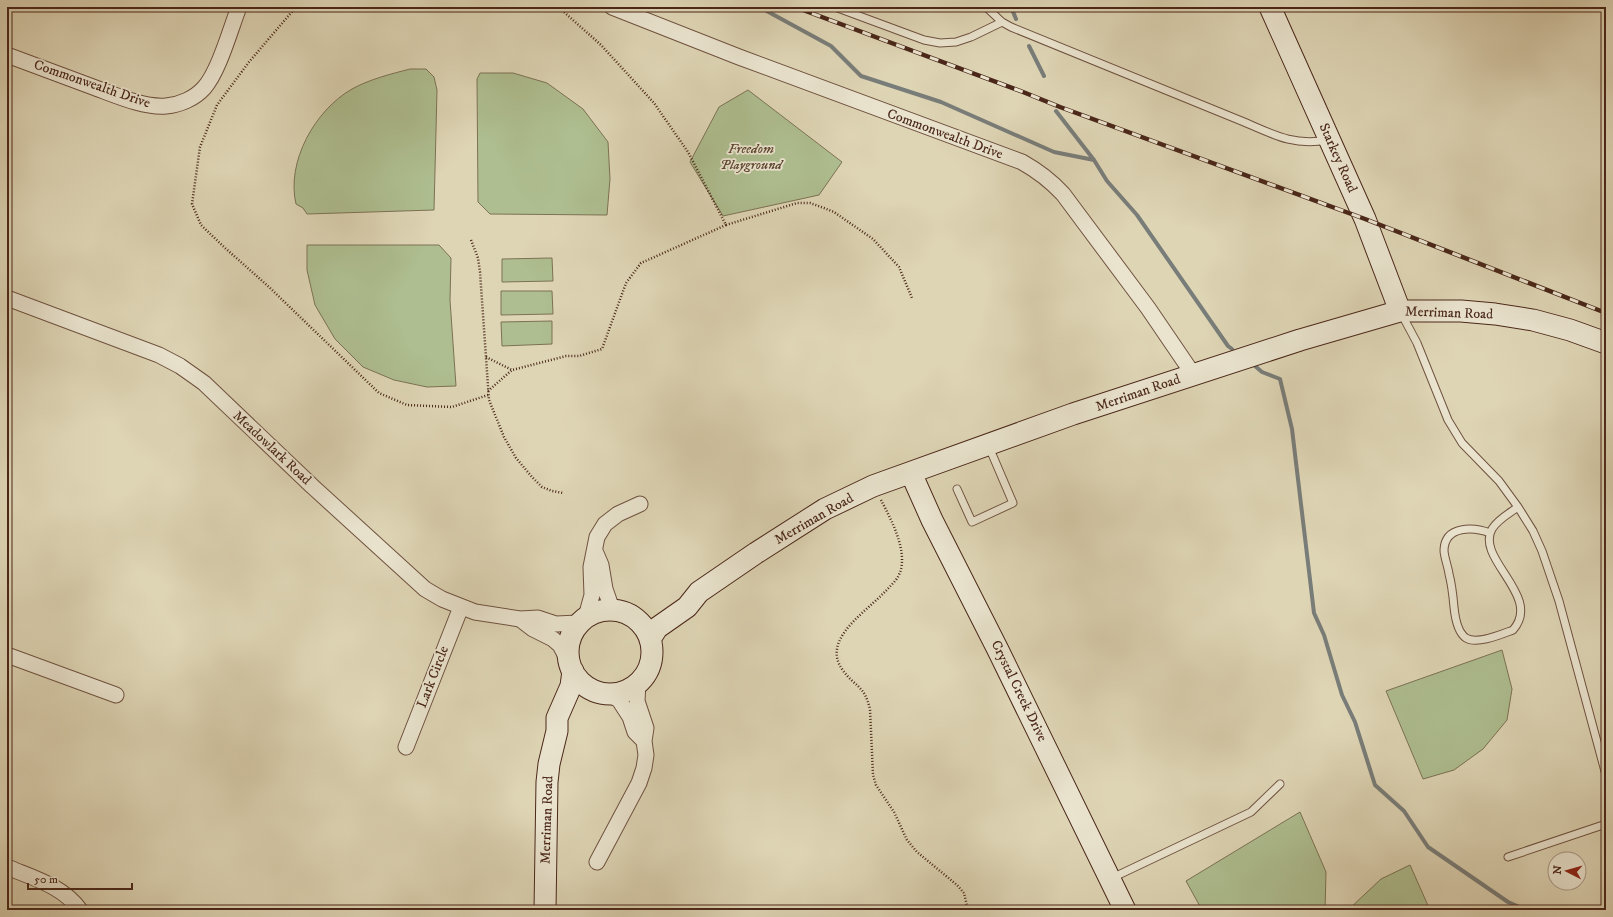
<svg xmlns="http://www.w3.org/2000/svg" width="1613" height="917" font-family="'IM FELL DW Pica',serif">
	<style>
		.green { fill: #aebe90; stroke: #7c7254 }
		.lines { fill: none; stroke-linecap: round; stroke-linejoin: round }
		.stream { stroke: #797d79; stroke-width: 4 }
		.lane-casing { stroke: #6f5240; stroke-width: 9 }
		.street-casing { stroke: #6f5240; stroke-width: 17 }
		.secondary-casing { stroke: #4a2719; stroke-width: 23 }
		.path { stroke: #4a2719; stroke-width: 2.5; stroke-dasharray: 1 2; stroke-linecap: butt }
		.lane { stroke: #eae4cf; stroke-width: 7 }
		.street { stroke: #eae4cf; stroke-width: 15 }
		.secondary { stroke: #eae4cf; stroke-width: 21 }
		.rail-casing { stroke: #4a2719; stroke-width: 4.5 }
		.rail { stroke: #eae4cf; stroke-width: 3; stroke-dasharray: 9; stroke-linecap: butt }
		.labels { text-anchor: middle; dominant-baseline: central; stroke-width: 3.5; stroke-linejoin: round; paint-order: stroke }
		.street-label { font-size: 14px; fill: #4a2719; stroke: #eae4cf }
		.park-label { font-size: 14px; font-style: italic; fill: #5e4531; stroke: #eae4cf }
	</style>
	<rect width="100%" height="100%" fill="#ded5b5"/>
	<filter id="stains"><feTurbulence type="fractalNoise" baseFrequency=".005" numOctaves="4"/><feColorMatrix values="0 0 0 0 .2 0 0 0 0 .09 0 0 0 0 .02 0 0 0 .5 -.17"/></filter>
	<radialGradient id="worn" r=".72"><stop offset=".6" stop-color="#630" stop-opacity="0"/><stop offset="1" stop-color="#630" stop-opacity=".3"/></radialGradient>
	<path class="green" d="M 410,69 L 426,69 L 434,77 L 437,90 L 434,210 L 307,214 L 303,208 L 296,204 C 286,162 315,110 352,89 C 370,79 391,74 410,69 Z
		M 480,73 L 513,73 L 547,83 L 583,109 L 608,142 L 610,179 L 607,215 L 490,214 L 478,202 L 477,79 Z
		M 748,90 L 842,162 L 819,195 L 723,216 L 690,162 L 719,107 Z
		M 307,245 L 439,245 L 451,258 L 450,300 L 456,386 L 427,387 L 394,380 L 363,367 L 335,339 L 315,305 L 307,270 Z
		M 552,258 L 553,281 L 502,282 L 502,259 Z
		M 501,291 L 552,291 L 553,314 L 501,315 Z
		M 552,321 L 552,344 L 502,346 L 501,322 Z
		M 1502,650 L 1512,689 L 1507,720 L 1483,749 L 1454,770 L 1423,779 L 1386,691 Z
		M 1300,812 L 1326,872 L 1325,910 L 1202,910 L 1186,881 Z
		M 1410,865 L 1430,910 L 1348,910 L 1381,879 Z"/>
	<g class="lines">
		<path class="stream" d="M 755,7 L 763,9 L 831,46 L 861,76 L 941,102 L 1054,152 L 1094,160
			M 1011,7 L 1016,19
			M 1029,46 L 1044,76
			M 1056,111 L 1094,160 L 1107,181 L 1137,215 L 1228,346 L 1232,349
			M 1255,366 L 1262,372 L 1280,379 L 1292,429 L 1314,613 L 1324,635 L 1342,695 L 1355,722 L 1375,785 L 1404,811 L 1428,847 L 1508,902 L 1526,910"/>
		<g class="lane-casing">
			<path id="lane" d="M 835,7 L 924,40 L 940,43 L 956,42 L 971,37 L 1002,22
				M 986,7 L 1002,22 L 1011,27 L 1244,122 C 1274,135 1294,146 1327,140
				M 1401,313 L 1417,343 L 1448,420 L 1462,443 L 1499,481 L 1518,507 L 1533,531 L 1542,551 L 1559,601 L 1606,775
				M 957,489 L 972,522 L 1013,503 L 989,447
				M 1490,533 C 1474,527 1445,525 1444,550 C 1444,557 1448,566 1449,574 C 1452,585 1453,596 1454,607 C 1455,617 1457,632 1466,638 C 1477,645 1502,634 1513,630 C 1543,596 1475,559 1492,529 C 1498,519 1510,513 1518,507
				M 1508,857 L 1606,824
				M 1112,878 L 1251,812 L 1280,784"/>
		</g>
		<g class="street-casing">
			<path id="street" d="M 612,7 L 739,57 L 1022,162 C 1038,171 1051,181 1063,194 L 1148,308 L 1193,374
				M 7,55 C 36,66 64,76 93,87 C 115,95 144,108 166,106 C 180,105 195,98 204,88 C 219,71 230,30 239,7
				M 7,298 L 159,355 L 180,366 L 204,383 L 312,486 L 425,589 L 442,599 L 475,612 L 520,619 L 538,618 L 556,624 L 579,623
				M 595,551 L 601,565 L 605,589 L 612,609
				M 586,617 L 592,595 L 591,567 L 597,537 L 605,524 L 618,514 L 640,504
				M 520,619 L 533,629 L 553,639 L 560,645 L 569,662
				M 7,655 L 116,695
				M 609,694 L 619,700 L 630,717 L 635,732 L 644,741
				M 406,747 L 461,607
				M 597,862 L 639,783 L 644,768 L 646,755 L 644,741 L 646,728 L 637,701 L 638,683
				M 7,867 C 33,878 63,886 80,910"/>
		</g>
		<g class="secondary-casing">
			<path id="secondary" d="M 1270,7 L 1365,219 L 1400,311
				M 911,473 L 932,520 L 998,650 L 1125,910
				M568 652a42 42 0 1 1 84 0a42 42 0 1 1-84 0Z
				M 650,639 L 657,628 L 687,607 L 699,592 L 756,553 L 825,509 L 873,486 L 1073,414 L 1300,340 L 1400,311 L 1461,311 L 1495,314 L 1533,320 L 1570,330 L 1606,343
				M 545,910 L 547,782 L 549,764 L 557,731 L 557,718 L 571,686 L 573,671"/>
		</g>
		<path class="path" d="M 296,7 L 249,62 L 217,105 L 200,147 L 192,204 L 201,225 L 225,248 L 269,287 L 379,393 L 407,405 L 452,407 L 488,395
			M 726,225 L 797,203 L 810,203 L 824,208 L 834,212 L 873,239 L 899,267 L 912,298
			M 471,240 L 478,258 L 480,272 L 489,400 L 504,437 L 516,458 L 532,477 L 542,487 L 552,491 L 563,493
			M 486,357 L 512,370
			M 488,391 L 512,370 L 566,356 L 579,356 L 602,349 L 626,283 L 641,263 L 726,225 L 688,152 L 654,103 L 601,45 L 564,12 L 555,7
			M 881,500 C 892,521 913,560 895,581 C 888,589 881,596 873,603 C 856,619 824,643 842,669 C 854,687 864,684 870,709 L 873,775 L 876,785 L 894,812 L 907,840 L 917,852 L 957,885 L 964,893 L 968,910"/>
		<use href="#lane" class="lane"/>
		<use href="#street" class="street"/>
		<use href="#secondary" class="secondary"/>
		<g class="rail-casing">
			<path id="rail" d="M 795,7 L 1023,92 L 1060,107 L 1365,219 L 1606,313"/>
		</g>
		<use href="#rail" class="rail"/>
	</g>
	<g class="labels">
		<g class="street-label">
			<text transform="translate(92 84) rotate(19)">Commonwealth Drive</text>
			<text transform="translate(945 134) rotate(20)">Commonwealth Drive</text>
			<text transform="translate(1338 158) rotate(66)">Starkey Road</text>
			<text transform="translate(1449 313) rotate(2)">Merriman Road</text>
			<text transform="translate(1138 393) rotate(-19)">Merriman Road</text>
			<text transform="translate(272 448) rotate(43)">Meadowlark Road</text>
			<text transform="translate(814 519) rotate(-30)">Merriman Road</text>
			<text transform="translate(433 677) rotate(-69)">Lark Circle</text>
			<text transform="translate(1019 691) rotate(64)">Crystal Creek Drive</text>
			<text transform="translate(547 820) rotate(-88)">Merriman Road</text>
		</g>
		<g class="park-label">
			<text x="751" y="149">Freedom<tspan x="751" dy="16">Playground</tspan></text>
		</g>
	</g>
	<rect width="1613" height="917" fill="none" stroke="#ded5b5" stroke-width="24"/>
	<rect x="8" y="8" width="1597" height="901" fill="none" stroke="#4a2719" stroke-width="2"/>
	<rect x="12" y="12" width="1589" height="893" fill="none" stroke="#4a2719"/>
	<g transform="translate(1567 871) rotate(276)"><circle r="19" fill="#eae4cf" stroke="#aa9886"/>
	<path d="M0-3L7 15L0 10L-7 15Z" fill="#8f2418"/>
	<text y="-6" font-size="11" font-weight="bold" text-anchor="middle" fill="#4a2719">N</text>
	</g>
	<path d="M28 883v6h104v-6" fill="none" stroke="#4a2719" stroke-width="2"/>
	<text x="34" y="883" font-size="12" fill="#4a2719" stroke="#eae4cf" stroke-width="3" paint-order="stroke">50 m</text>
	<rect width="100%" height="100%" filter="url(#stains)"/>
	<rect width="100%" height="100%" fill="url(#worn)"/>
</svg>
